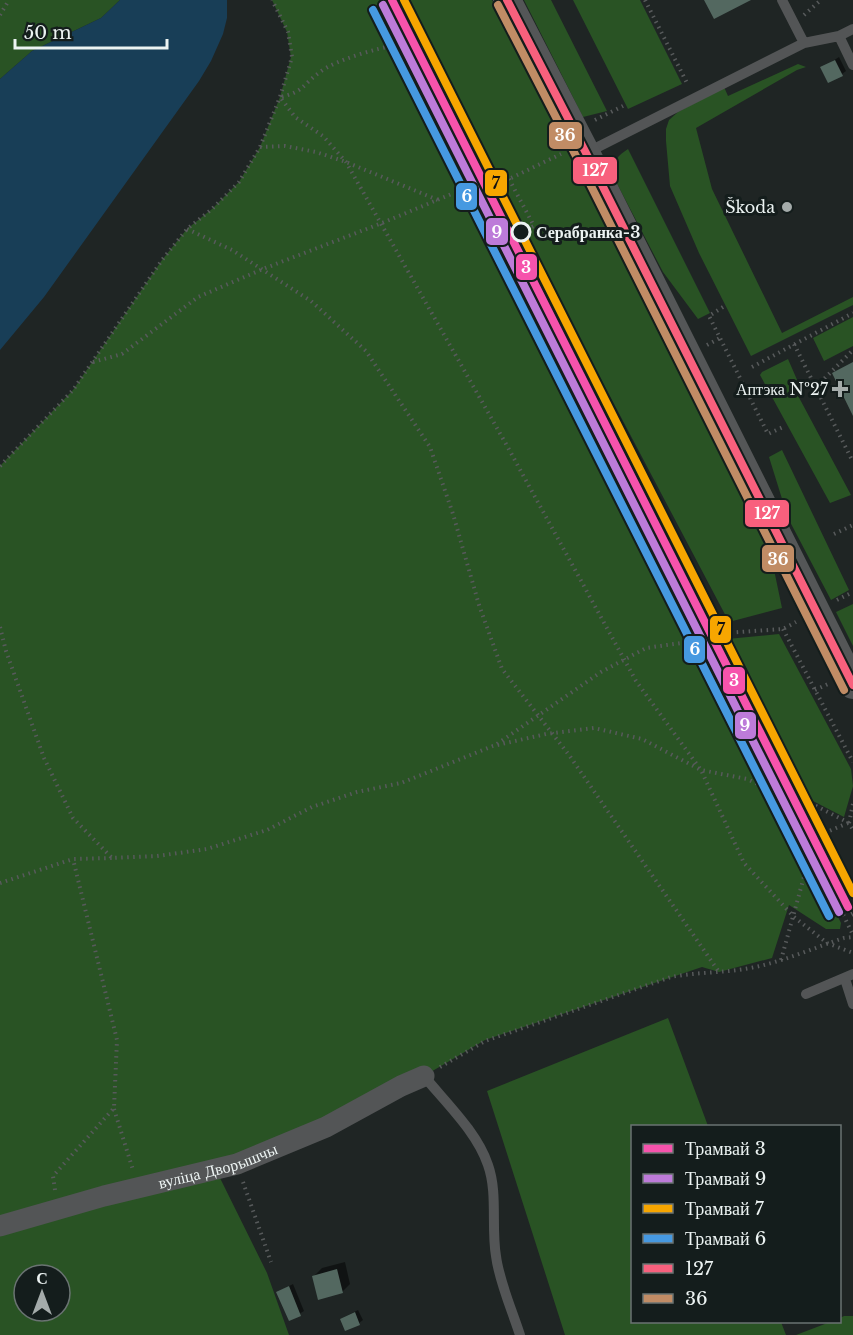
<svg xmlns="http://www.w3.org/2000/svg" width="853" height="1335" font-family="'Libre Baskerville',serif">
	<style>
		.green { fill: #295324; fill-rule: evenodd }
		.water { fill: #183e57 }
		.shadow { fill: #0007 }
		.building { fill: #536860 }
		.lines { fill: none; stroke-linecap: round; stroke-linejoin: round }
		.path { stroke: #575a5b; stroke-width: 4; stroke-dasharray: 1.5 4.5; stroke-linecap: butt }
		.lane { stroke: #535556; stroke-width: 10 }
		.street { stroke: #535556; stroke-width: 21 }
		.secondary { stroke: #545657; stroke-width: 28 }
		.tram { stroke: #595c5c; stroke-width: 1.5 }
		.bus-1-casing { stroke: #141d1c; stroke-width: 12 }
		.bus-2-casing { stroke: #141d1c; stroke-width: 12 }
		.bus-1 { stroke: #f8607d; stroke-width: 8 }
		.bus-2 { stroke: #c18c65; stroke-width: 8 }
		.tram-1-casing { stroke: #141d1c; stroke-width: 12 }
		.tram-2-casing { stroke: #141d1c; stroke-width: 12 }
		.tram-3-casing { stroke: #141d1c; stroke-width: 12 }
		.tram-4-casing { stroke: #141d1c; stroke-width: 12 }
		.tram-1 { stroke: #f653ac; stroke-width: 8 }
		.tram-2 { stroke: #bd7bd9; stroke-width: 8 }
		.tram-3 { stroke: #f7a600; stroke-width: 8 }
		.tram-4 { stroke: #4699e1; stroke-width: 8 }
		.poi-dot { fill: #a4abaa; stroke: #141d1c; stroke-width: 2 }
		.stop-dot { fill: #141d1c; stroke: #ecf3f2; stroke-width: 3 }
		.labels { text-anchor: middle; dominant-baseline: central; stroke-width: 6; stroke-linejoin: round; paint-order: stroke }
		.poi-label { font-size: 16px; fill: #ecf3f2; stroke: #141d1c; text-anchor: end }
		.stop-label { font-size: 16px; font-weight: bold; fill: #ecf3f2; stroke: #141d1c; text-anchor: start }
		.street-label { font-size: 16px; fill: #ecf3f2; stroke: #141d1c }
		.line-badge { stroke: #141d1c; stroke-width: 2 }
		.badge-label { font-size: 16px; text-anchor: middle; font-weight: bold; fill: #fff }
		.pale-badge-label { font-size: 16px; text-anchor: middle; font-weight: bold; fill: #111 }
	</style>
	<rect width="100%" height="100%" fill="#1f2524"/>
	<path class="green" d="M 0,0 L 120,0 L 101,18 L 32,51 L 0,79 Z
		M 272,0 L 380,0 L 841,923 L 840,929 L 826,929 L 789,905 L 772,958 L 719,972 L 702,967 L 485,1040 L 424,1076 L 220,1178 L 267,1273 L 289,1335 L 0,1335 L 0,466 L 73,390 L 162,260 L 187,229 L 212,209 L 239,182 L 260,147 L 280,97 L 291,57 L 287,32 ZM 24,1275 L 60,1275 L 60,1311 L 24,1311 Z
		M 401,0 L 492,0 L 768,541 L 782,608 L 729,622 Z
		M 524,0 L 551,0 L 607,111 L 583,117 Z
		M 573,0 L 640,0 L 682,84 L 628,109 Z
		M 798,64 L 806,67 L 797,70 L 696,128 L 712,189 L 782,333 L 853,297 L 853,305 L 751,356 L 699,253 L 670,186 L 666,141 L 666,129 L 669,120 L 678,112 L 724,87 L 728,96 Z
		M 628,149 L 710,313 L 698,319 L 663,272 L 613,176 C 612,162 617,156 628,149 Z
		M 853,317 L 853,346 L 824,361 L 813,338 Z
		M 788,359 L 798,382 L 795,390 L 851,495 L 830,503 L 760,375 L 762,372 Z
		M 782,450 L 849,590 L 831,600 L 788,518 L 769,457 Z
		M 853,604 L 853,646 L 836,612 Z
		M 779,634 L 851,769 L 853,786 L 844,817 L 811,800 L 727,639 Z
		M 668,1018 L 708,1126 L 632,1126 L 632,1322 L 781,1322 L 786,1335 L 565,1335 L 487,1091 Z
		M 844,1316 L 853,1316 L 853,1335 L 796,1335 L 830,1322 L 840,1322 L 840,1318 Z"/>
	<path class="water" d="M 120,0 L 227,0 L 227,18 L 223,34 L 211,61 L 199,81 L 44,297 L 0,350 L 0,79 L 32,51 L 101,18 Z"/>
	<path class="shadow" d="M 839,57 L 846,71 L 842,74 L 822,68 Z
		M 345,1262 L 350,1284 L 342,1292 L 314,1276 L 322,1268 Z
		M 293,1284 L 304,1311 L 289,1320 L 278,1292 Z
		M 358,1310 L 363,1320 L 359,1323 L 341,1319 Z"/>
	<path class="building" d="M 704,0 L 751,0 L 714,19 Z
		M 835,60 L 843,76 L 828,83 L 820,67 Z
		M 853,362 L 853,416 L 832,373 Z
		M 337,1269 L 343,1293 L 318,1300 L 312,1276 Z
		M 289,1286 L 301,1316 L 289,1321 L 276,1292 Z
		M 355,1312 L 360,1325 L 345,1331 L 340,1319 Z"/>
	<g class="lines">
		<path class="path" d="M 645,0 L 688,85
			M 0,15 L 9,0
			M 804,15 L 821,0
			M 412,70 L 397,45 C 378,48 335,60 320,72 C 302,85 304,92 280,97 L 295,117 L 323,136 L 346,162 L 506,444 L 636,681 L 701,770 L 747,779 L 782,795 L 791,793 L 849,823
			M 595,120 L 623,106
			M 260,147 L 285,146 L 316,152 L 346,162 L 438,200
			M 509,179 L 534,226 L 520,233
			M 187,229 L 232,250 L 311,301 L 366,351 L 430,447 L 453,514 L 479,605 L 502,669 L 569,755 L 719,972
			M 723,307 L 709,316 L 768,434 L 783,427
			M 794,344 L 853,462
			M 707,345 L 720,338
			M 93,362 L 122,354 L 198,297 L 263,269 L 382,223 L 490,178 L 509,179 L 561,154
			M 752,367 L 853,313
			M 816,387 L 853,350
			M 0,466 L 73,390 L 162,260 L 187,229 L 212,209 L 239,182 L 260,147 L 280,97 L 292,57 L 288,32 L 272,0
			M 834,534 L 853,525
			M 837,600 L 853,592
			M 0,627 L 6,651 L 44,758 L 73,818 L 112,858 L 157,856 L 207,849 L 267,830 L 312,807 L 357,792 L 401,783 L 493,746 L 546,734 L 594,728 L 642,739 L 701,770 L 744,863 L 794,917 L 827,943 L 853,953
			M 783,629 L 853,762
			M 815,690 L 828,684
			M 497,744 L 601,672 L 646,648 L 688,642 L 711,634 L 783,629 L 796,622
			M 853,804 L 849,823 L 853,830
			M 812,850 L 853,935
			M 0,883 L 73,859 L 112,858
			M 841,910 L 848,907
			M 781,960 L 815,837 L 848,823
			M 440,1067 L 485,1041 L 671,977 C 697,972 724,973 750,968 C 783,962 813,948 844,938 L 853,937
			M 114,1109 L 133,1170
			M 243,1182 L 271,1262
			M 55,1190 L 53,1176 L 114,1108 L 117,1040 L 73,859"/>
		<path class="lane" d="M 782,0 L 804,43
			M 839,36 L 853,65
			M 588,152 L 804,43 L 839,36 L 853,29
			M 845,979 L 853,1004
			M 806,994 L 853,974
			M 424,1076 C 446,1103 477,1132 488,1165 C 498,1193 491,1227 496,1256 C 499,1281 512,1310 520,1335"/>
		<path class="street" id="s1" d="M 0,1226 L 104,1196 L 237,1164 L 326,1127 L 401,1086 L 424,1076"/>
		<path class="secondary" d="M 507,0 L 586,153 L 853,685"/>
		<path class="tram" d="M 848,907 L 853,916"/>
		<g class="bus-1-casing">
			<path id="bus-1" d="M 507,0 L 586,153 L 853,685"/>
		</g>
		<g class="bus-2-casing">
			<path id="bus-2" d="M 498,5 L 577,158 L 844,690"/>
		</g>
		<use href="#bus-1" class="bus-1"/>
		<use href="#bus-2" class="bus-2"/>
		<g class="tram-1-casing">
			<path id="tram-1" d="M 392,0 L 848,907"/>
		</g>
		<g class="tram-2-casing">
			<path id="tram-2" d="M 383,5 L 839,912"/>
		</g>
		<g class="tram-3-casing">
			<path id="tram-3" d="M 404,0 L 853,893"/>
		</g>
		<g class="tram-4-casing">
			<path id="tram-4" d="M 373,10 L 829,916"/>
		</g>
		<use href="#tram-1" class="tram-1"/>
		<use href="#tram-2" class="tram-2"/>
		<use href="#tram-3" class="tram-3"/>
		<use href="#tram-4" class="tram-4"/>
	</g>
	<g class="poi-dot">
		<circle cx="787" cy="207" r="6"/>
		<path d="M837 380h6v6h6v6h-6v6h-6v-6h-6v-6h6z"/>
	</g>
	<circle class="stop-dot" cx="521" cy="232" r="9"/>
	<g class="labels">
		<g class="poi-label">
			<text x="775" y="207">Škoda</text>
			<text x="828" y="389">Аптэка №27</text>
		</g>
		<g class="stop-label">
			<text x="536" y="232">Серабранка-3</text>
		</g>
		<g class="street-label">
			<text stroke="none"><textPath href="#s1" startOffset="226">вуліца Дворышчы</textPath></text>
		</g>
	</g>
	<g class="line-badge">
		<rect x="548" y="121" width="35" height="29" rx="6" fill="#c18c65"/>
		<rect x="572" y="156" width="46" height="29" rx="6" fill="#f8607d"/>
		<rect x="484" y="169" width="24" height="28" rx="6" fill="#f7a600"/>
		<rect x="455" y="182" width="23" height="29" rx="6" fill="#4699e1"/>
		<rect x="485" y="217" width="24" height="29" rx="6" fill="#bd7bd9"/>
		<rect x="515" y="253" width="23" height="28" rx="6" fill="#f653ac"/>
		<rect x="744" y="499" width="46" height="29" rx="6" fill="#f8607d"/>
		<rect x="761" y="544" width="34" height="29" rx="6" fill="#c18c65"/>
		<rect x="709" y="615" width="23" height="29" rx="6" fill="#f7a600"/>
		<rect x="683" y="635" width="23" height="29" rx="6" fill="#4699e1"/>
		<rect x="722" y="666" width="24" height="29" rx="6" fill="#f653ac"/>
		<rect x="734" y="711" width="23" height="29" rx="6" fill="#bd7bd9"/>
	</g>
	<g class="badge-label">
		<text x="565" y="141">36</text>
		<text x="595" y="176">127</text>
		<text x="467" y="202">6</text>
		<text x="497" y="238">9</text>
		<text x="526" y="273">3</text>
		<text x="767" y="519">127</text>
		<text x="778" y="565">36</text>
		<text x="695" y="655">6</text>
		<text x="734" y="686">3</text>
		<text x="745" y="731">9</text>
	</g>
	<g class="pale-badge-label">
		<text x="496" y="189">7</text>
		<text x="721" y="635">7</text>
	</g>
	<rect x="631" y="1125" width="210" height="198" fill="#141d1c" stroke="#6a7372" stroke-width="1.5"/>
	<rect x="643" y="1144" width="30" height="9" fill="#f653ac" stroke="#6a7372" stroke-width="1.5"/>
	<text x="685" y="1155" font-size="18" fill="#ecf3f2">Трамвай 3</text>
	<rect x="643" y="1174" width="30" height="9" fill="#bd7bd9" stroke="#6a7372" stroke-width="1.5"/>
	<text x="685" y="1185" font-size="18" fill="#ecf3f2">Трамвай 9</text>
	<rect x="643" y="1204" width="30" height="9" fill="#f7a600" stroke="#6a7372" stroke-width="1.5"/>
	<text x="685" y="1215" font-size="18" fill="#ecf3f2">Трамвай 7</text>
	<rect x="643" y="1234" width="30" height="9" fill="#4699e1" stroke="#6a7372" stroke-width="1.5"/>
	<text x="685" y="1245" font-size="18" fill="#ecf3f2">Трамвай 6</text>
	<rect x="643" y="1264" width="30" height="9" fill="#f8607d" stroke="#6a7372" stroke-width="1.5"/>
	<text x="685" y="1275" font-size="18" fill="#ecf3f2">127</text>
	<rect x="643" y="1294" width="30" height="9" fill="#c18c65" stroke="#6a7372" stroke-width="1.5"/>
	<text x="685" y="1305" font-size="18" fill="#ecf3f2">36</text>
	<g transform="translate(42 1293)"><circle r="28" fill="#141d1c" stroke="#6a7372" stroke-width="1.5"/>
	<path d="M0-4.5L10 22L0 15L-10 22Z" fill="#a4abaa"/>
	<text y="-9" font-size="16" font-weight="bold" text-anchor="middle" fill="#ecf3f2">С</text>
	</g>
	<path d="M15 39v9h152v-9" fill="none" stroke="#ecf3f2" stroke-width="3"/>
	<text x="24" y="39" font-size="18" fill="#ecf3f2" stroke="#141d1c" stroke-width="4.5" paint-order="stroke">50 m</text>
</svg>
